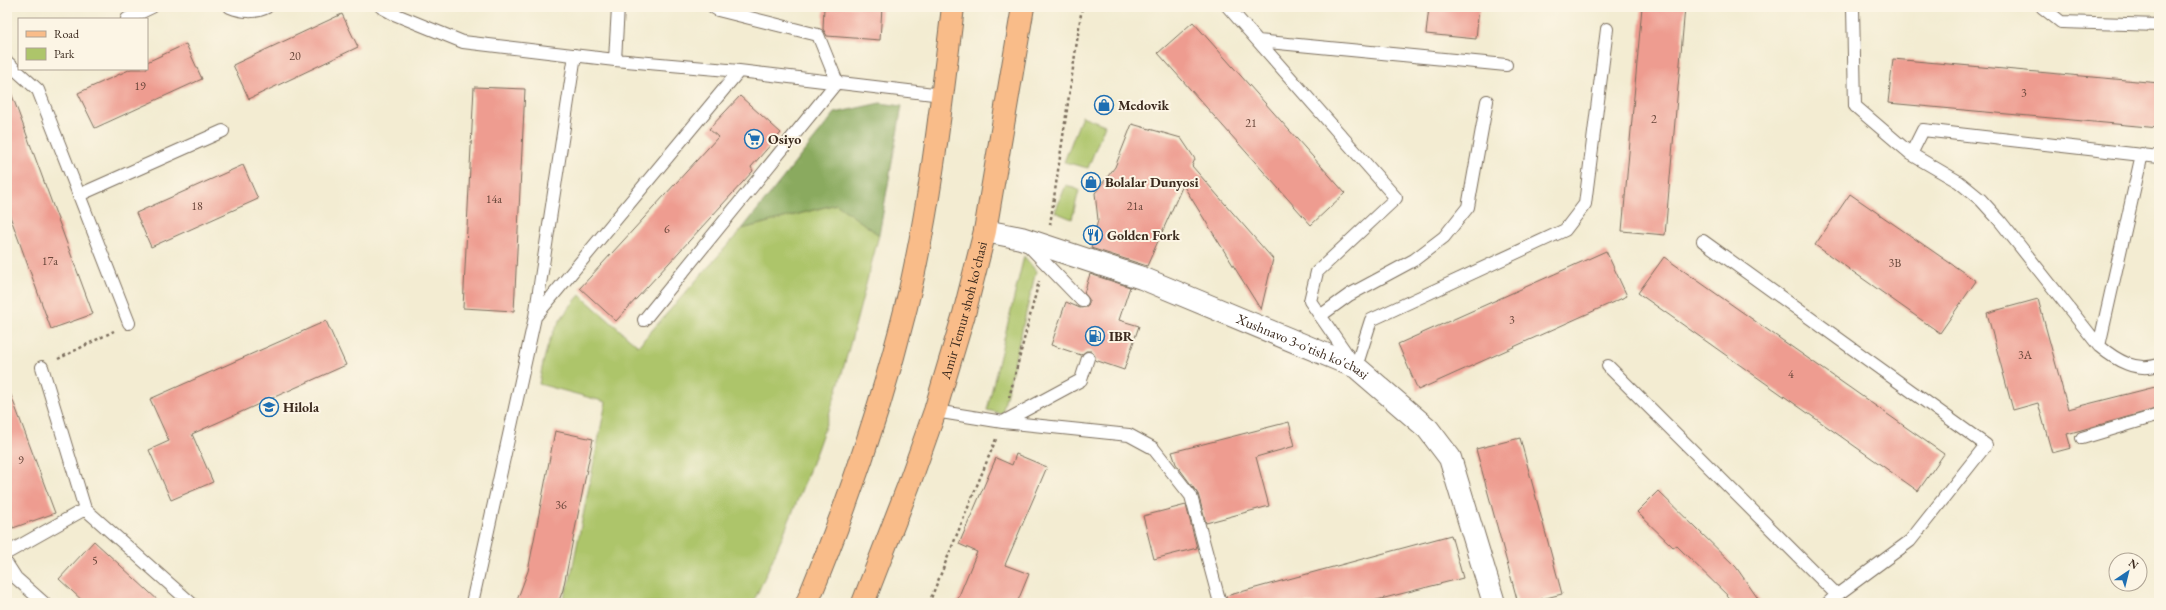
<svg xmlns="http://www.w3.org/2000/svg" width="2166" height="610" font-family="'EB Garamond',serif">
	<style>
		.green { fill: #adc56a; stroke: #747844 }
		.forest { fill: #8aaa5e; stroke: #626a3e }
		.building { fill: #ee9c90 }
		.lines { fill: none; stroke-linecap: round; stroke-linejoin: round }
		.lane-casing { stroke: #7b6e5d; stroke-width: 14 }
		.street-casing { stroke: #7b6e5d; stroke-width: 24 }
		.primary-casing { stroke: #7b6e5d; stroke-width: 24 }
		.path { stroke: #7b6e5d; stroke-width: 2.5; stroke-dasharray: 3 3; stroke-linecap: butt }
		.lane { stroke: #fff; stroke-width: 12 }
		.street { stroke: #fff; stroke-width: 22 }
		.primary { stroke: #f9bc89; stroke-width: 22 }
		.labels { text-anchor: middle; dominant-baseline: central; stroke-width: 4; stroke-linejoin: round; paint-order: stroke }
		.number-label { font-size: 12px; fill: #68463a }
		.poi-label { font-size: 14px; font-weight: bold; fill: #3b2a1e; stroke: #fcf5e5; text-anchor: start }
		.street-label { font-size: 14px; fill: #3b2a1e; stroke: #fcf5e5 }
	</style>
	<rect width="100%" height="100%" fill="#fcf5e5"/>
	<filter id="ink" filterUnits="userSpaceOnUse"><feTurbulence type="fractalNoise" baseFrequency=".025" numOctaves="2"/><feDisplacementMap in="SourceGraphic" scale="8" xChannelSelector="R" yChannelSelector="G"/><feConvolveMatrix kernelMatrix="1 2 1 2 8 2 1 2 1" color-interpolation-filters="sRGB"/></filter>
	<filter id="wash" filterUnits="userSpaceOnUse"><feTurbulence type="fractalNoise" baseFrequency=".012" numOctaves="4" result="noise"/><feDisplacementMap in="SourceGraphic" scale="16" xChannelSelector="R" yChannelSelector="G"/><feGaussianBlur stdDeviation="0.9" result="paint"/><feColorMatrix in="noise" values="0 0 0 0 0 0 0 0 0 0 0 0 0 0 0 0 0 1.4 0 .05"/><feComposite in="paint" operator="in"/></filter>
	<g filter="url(#wash)">
		<rect width="100%" height="100%" fill="#f3ecd2"/>
		<path class="green" d="M 1082,116 L 1105,125 L 1088,168 L 1064,162 Z
			M 1066,185 L 1079,190 L 1072,219 L 1055,212 Z
			M 837,204 L 879,235 C 862,298 847,362 826,424 C 805,485 780,544 753,603 L 561,603 L 570,580 L 606,402 L 539,384 C 546,344 552,326 580,295 L 638,346 L 742,229 Z
			M 1024,256 L 1036,271 L 1002,414 L 987,410 Z"/>
		<path class="forest" d="M 880,103 L 902,106 L 879,235 L 836,204 L 742,229 L 835,113 Z"/>
		<g id="blocks">
			<path class="building" d="M 824,7 L 882,7 L 880,40 L 827,36 L 823,29 Z
				M 1429,7 L 1479,7 L 1476,39 L 1426,34 Z
				M 1642,7 L 1685,7 L 1665,235 L 1622,231 Z
				M 342,14 L 358,47 L 249,99 L 233,65 Z
				M 1193,22 L 1345,193 L 1311,225 L 1158,53 Z
				M 186,44 L 202,79 L 95,128 L 78,93 L 131,69 L 147,69 L 147,62 Z
				M 1893,59 L 2159,83 L 2159,128 L 1888,103 Z
				M 9,87 L 93,314 L 51,329 L 7,208 L 7,88 Z
				M 474,87 L 525,89 L 514,311 L 463,308 Z
				M 740,96 L 781,133 L 751,167 L 753,171 L 616,321 L 580,288 L 718,137 L 709,129 Z
				M 1132,124 L 1181,138 L 1195,159 L 1192,166 L 1273,259 L 1261,310 L 1183,185 L 1147,266 L 1091,248 L 1098,220 L 1095,193 L 1115,167 Z
				M 243,165 L 258,199 L 151,247 L 136,213 Z
				M 1850,194 L 1976,281 L 1940,333 L 1815,245 Z
				M 1606,251 L 1627,296 L 1418,390 L 1398,344 Z
				M 1664,257 L 1944,454 L 1918,491 L 1638,293 Z
				M 1090,274 L 1130,287 L 1119,320 L 1139,326 L 1124,370 L 1095,360 L 1095,356 L 1091,351 L 1086,351 L 1081,355 L 1051,345 L 1066,302 L 1080,308 L 1087,307 L 1089,303 L 1089,299 L 1084,293 Z
				M 2038,299 L 2068,409 L 2159,386 L 2159,408 L 2067,434 L 2071,448 L 2052,453 L 2038,403 L 2013,410 L 1987,313 Z
				M 326,321 L 346,365 L 192,434 L 213,482 L 171,500 L 149,450 L 169,441 L 150,399 Z
				M 7,390 L 9,390 L 55,513 L 13,528 L 7,512 Z
				M 1289,422 L 1295,446 L 1256,457 L 1269,506 L 1206,523 L 1198,494 L 1176,464 L 1172,452 Z
				M 555,431 L 593,439 L 563,590 L 558,603 L 516,603 L 528,571 Z
				M 1520,438 L 1562,594 L 1526,603 L 1518,603 L 1476,449 Z
				M 1016,454 L 1047,467 L 1005,565 L 1029,574 L 1017,603 L 956,603 L 977,552 L 959,544 L 996,458 L 1012,465 Z
				M 1658,491 L 1736,567 L 1761,603 L 1735,603 L 1676,545 L 1673,547 L 1637,512 Z
				M 1186,505 L 1197,548 L 1154,559 L 1143,516 Z
				M 1451,535 L 1463,578 L 1365,603 L 1227,603 L 1226,596 Z
				M 94,541 L 161,603 L 85,603 L 59,579 Z"/>
		</g>
	</g>
	<g filter="url(#ink)">
		<use href="#blocks" fill-opacity="0" stroke="#7b6e5d" stroke-width="1"/>
		<g class="lines">
			<g class="lane-casing">
				<path id="lane" d="M 230,7 C 242,12 256,13 267,7
					M 381,7 L 394,14 L 463,42 L 615,60 L 739,71 L 942,95
					M 1228,7 L 1396,198 L 1317,272 L 1310,301 L 1353,363
					M 1853,7 L 1855,106 L 1911,154 L 1959,182 L 1981,200 L 2000,221 L 2099,346 C 2117,361 2136,372 2159,365
					M 2042,7 L 2061,22 L 2159,25
					M 127,19 L 152,7
					M 1258,41 L 1506,65
					M 615,60 L 618,7
					M 7,62 L 38,90 L 129,323
					M 1911,154 L 1923,130 L 2159,157
					M 79,195 L 223,131
					M 1703,241 L 1986,445 L 1910,541 L 1837,595
					M 1027,244 L 1082,301
					M 1320,316 L 1349,295 L 1414,260 L 1444,237 L 1468,207 L 1487,101
					M 535,317 L 739,71
					M 644,320 L 837,82 L 818,35 L 718,10 L 713,7
					M 2099,346 L 2142,154
					M 1608,366 L 1837,595 L 1828,603
					M 42,367 L 85,509 L 191,603
					M 1356,367 L 1371,320 L 1565,230 L 1585,204 L 1607,29
					M 935,411 L 1003,422 L 1129,435 L 1153,448 L 1191,496 L 1220,603
					M 1003,422 L 1081,380 L 1088,358
					M 2082,438 L 2159,415
					M 7,553 L 85,509
					M 7,564 L 16,578 L 44,603
					M 472,603 L 535,317 L 575,55"/>
			</g>
			<g class="street-casing">
				<g id="street">
					<path id="s1" d="M 985,231 L 1021,238 L 1142,278 L 1356,367 L 1428,429 L 1450,458 L 1494,603"/>
				</g>
			</g>
			<g class="primary-casing">
				<g id="primary">
					<path d="M 807,603 C 847,507 881,408 906,307 C 930,209 941,107 953,7"/>
					<path id="s2" d="M 863,603 L 908,487 L 935,411 L 964,314 L 985,231 L 1023,7"/>
				</g>
			</g>
			<path class="path" d="M 1050,225 L 1082,7
				M 58,359 L 114,331
				M 1009,398 L 1039,281
				M 929,603 L 996,439"/>
			<use href="#lane" class="lane"/>
			<use href="#street" class="street"/>
			<use href="#primary" class="primary"/>
		</g>
	</g>
	<defs>
		<g id="shop-ring" transform="scale(1)"><circle r="9.5" fill="#fcf5e5" stroke="#1f6fb2" stroke-width="1.5"/><path d="M-5-2.5h2.3a2.7 3.5 0 0 1 5.4 0H5L5.5 6h-11ZM-1.5-2.5h3a1.5 2.3 0 0 0-3 0Z" fill="#1f6fb2"/></g>
		<g id="supermarket-ring" transform="scale(1)"><circle r="9.5" fill="#fcf5e5" stroke="#1f6fb2" stroke-width="1.5"/><path d="M-6-5.5h2.5l.6 2H6L4.5 2H-2.5L-4.4-4H-6ZM-1.5 3.2a1.3 1.3 0 1 0 .1 0ZM3 3.2a1.3 1.3 0 1 0 .1 0Z" fill="#1f6fb2"/></g>
		<g id="restaurant-ring" transform="scale(1)"><circle r="9.5" fill="#fcf5e5" stroke="#1f6fb2" stroke-width="1.5"/><path d="M-5-6h1v4h1v-4h1v4h1v-4h1v5L-1.5 .5V6h-2V.5L-5-1ZM5-6V6H3V1.5H1.5Q1.5-4 5-6Z" fill="#1f6fb2"/></g>
		<g id="fuel-ring" transform="scale(1)"><circle r="9.5" fill="#fcf5e5" stroke="#1f6fb2" stroke-width="1.5"/><path d="M-5.5-6h7V0h2V4h1.3V-2.5L3-4.5l.8-.8L6-3V5H2.5V1h-1V6h-7ZM-4.2-4.7v3.2H.2V-4.7Z" fill="#1f6fb2"/></g>
		<g id="school-ring" transform="scale(1)"><circle r="9.5" fill="#fcf5e5" stroke="#1f6fb2" stroke-width="1.5"/><path d="M0-5L7-2L0 1L-7-2ZM-4 1L0 2.5L4 1V4Q0 6-4 4Z" fill="#1f6fb2"/></g>
	</defs>
	<g fill-rule="evenodd">
		<use href="#shop-ring" x="1104" y="105"/>
		<use href="#supermarket-ring" x="754" y="139"/>
		<use href="#shop-ring" x="1091" y="182"/>
		<use href="#restaurant-ring" x="1093" y="235"/>
		<use href="#fuel-ring" x="1095" y="336"/>
		<use href="#school-ring" x="269" y="407"/>
	</g>
	<g class="labels">
		<g class="number-label">
			<text x="295" y="56">20</text>
			<text x="140" y="86">19</text>
			<text x="2024" y="93">3</text>
			<text x="1654" y="119">2</text>
			<text x="1251" y="123">21</text>
			<text x="494" y="199">14а</text>
			<text x="197" y="206">18</text>
			<text x="1135" y="206">21а</text>
			<text x="667" y="229">6</text>
			<text x="50" y="261">17а</text>
			<text x="1895" y="263">3B</text>
			<text x="1512" y="320">3</text>
			<text x="2025" y="355">3A</text>
			<text x="1791" y="374">4</text>
			<text x="21" y="460">9</text>
			<text x="561" y="505">36</text>
			<text x="95" y="560">5</text>
		</g>
		<g class="poi-label">
			<text x="1118" y="105">Medovik</text>
			<text x="768" y="139">Osiyo</text>
			<text x="1105" y="182">Bolalar Dunyosi</text>
			<text x="1107" y="235">Golden Fork</text>
			<text x="1109" y="336">IBR</text>
			<text x="283" y="407">Hilola</text>
		</g>
		<g class="street-label">
			<text stroke="none"><textPath href="#s2" startOffset="310">Amir Temur shoh ko'chasi</textPath></text>
			<text stroke="none"><textPath href="#s1" startOffset="339">Xushnavo 3-o'tish ko'chasi</textPath></text>
		</g>
	</g>
	<rect width="2166" height="610" fill="none" stroke="#fcf5e5" stroke-width="24"/>
	<rect x="18" y="18" width="130" height="52" fill="#fcf5e5" stroke="#afa495"/>
	<rect x="26" y="31" width="20" height="6" fill="#f9bc89" stroke="#afa495"/>
	<text x="54" y="38" font-size="12" fill="#3b2a1e">Road</text>
	<rect x="26" y="48" width="20" height="12" fill="#adc56a" stroke="#afa495"/>
	<text x="54" y="58" font-size="12" fill="#3b2a1e">Park</text>
	<g transform="translate(2128 572) rotate(35)"><circle r="19" fill="#fcf5e5" stroke="#afa495"/>
	<path d="M0-3L7 15L0 10L-7 15Z" fill="#1f6fb2"/>
	<text y="-6" font-size="11" font-weight="bold" text-anchor="middle" fill="#3b2a1e">N</text>
	</g>
</svg>
